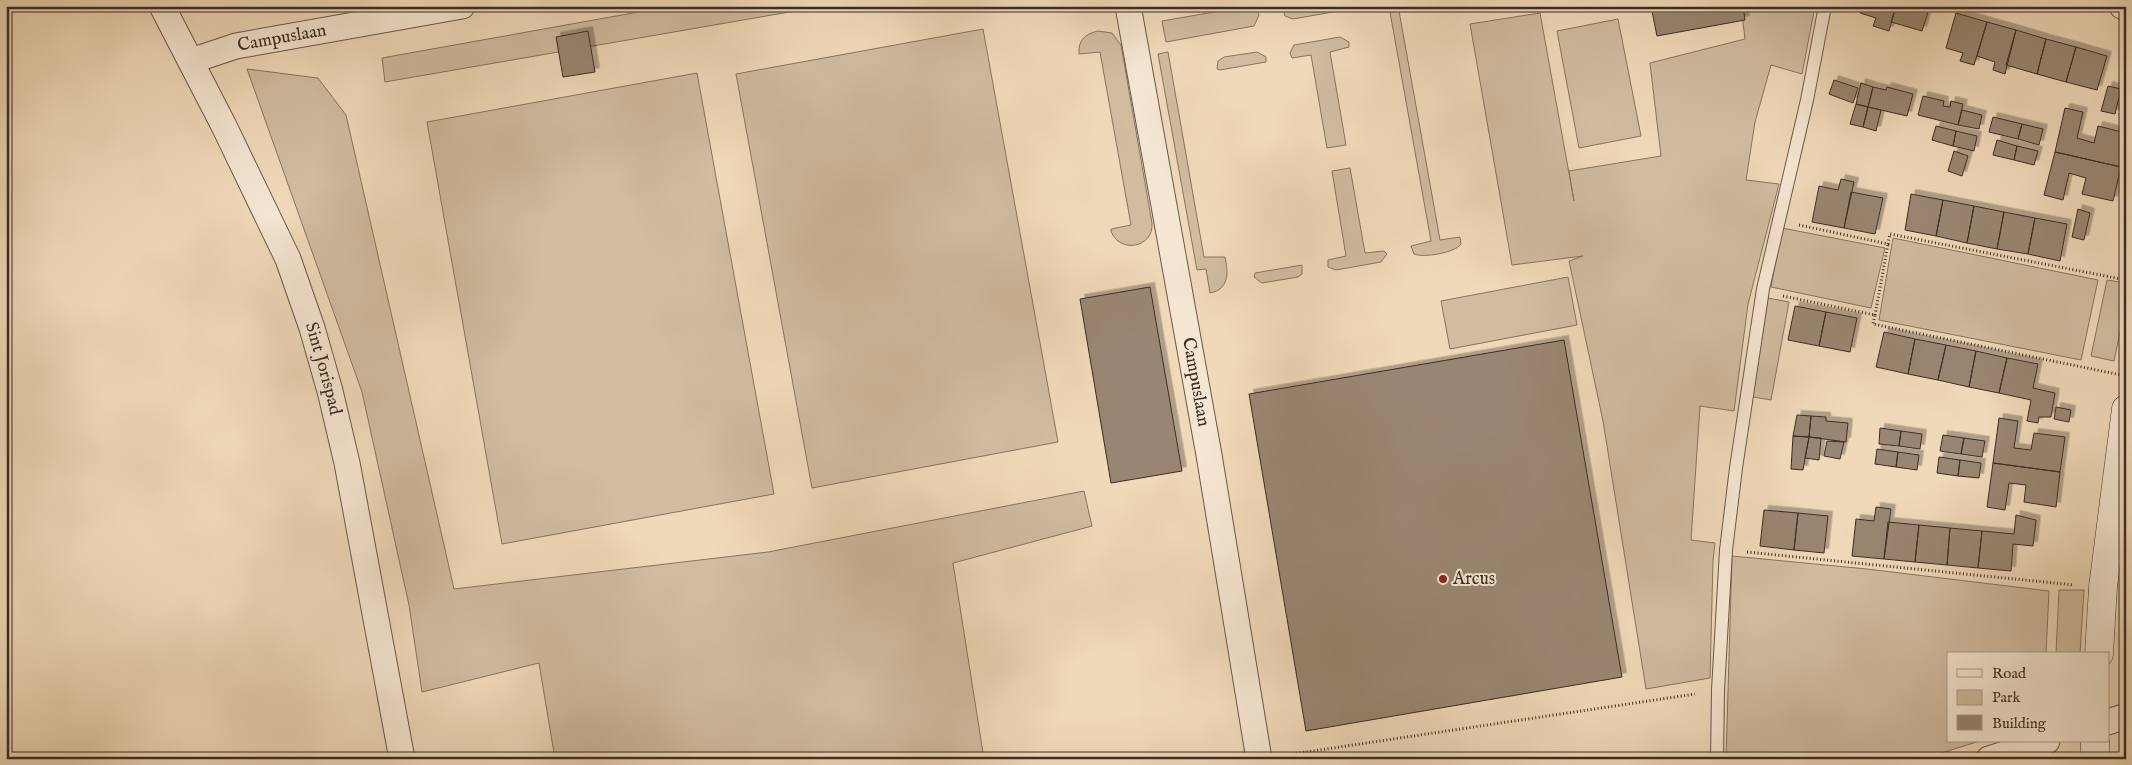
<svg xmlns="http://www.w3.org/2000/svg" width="2132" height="765" font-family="'IM FELL English',serif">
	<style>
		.green { fill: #d1bca0; stroke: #867463 }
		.building { fill: #998672; stroke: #3a2d26; filter: url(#shadow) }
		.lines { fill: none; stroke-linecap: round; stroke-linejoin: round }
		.lane-casing { stroke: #68584b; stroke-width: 14 }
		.street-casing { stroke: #68584b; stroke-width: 27 }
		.secondary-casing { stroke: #3a2d26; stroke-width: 29 }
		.path { stroke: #3a2d26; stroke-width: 3; stroke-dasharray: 1 2.5; stroke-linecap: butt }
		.lane { stroke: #f5e6d2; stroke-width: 12 }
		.street { stroke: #f5e6d2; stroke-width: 25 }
		.secondary { stroke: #f5e6d2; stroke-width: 28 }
		.poi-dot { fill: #8f2418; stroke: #f5e6d2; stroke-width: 2 }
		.labels { text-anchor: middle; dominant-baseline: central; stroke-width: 4; stroke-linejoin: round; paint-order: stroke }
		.street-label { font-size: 18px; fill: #3a2d26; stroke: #f5e6d2 }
		.poi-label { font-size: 18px; fill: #3a2d26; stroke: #f5e6d2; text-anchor: start }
	</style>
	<defs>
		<filter id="shadow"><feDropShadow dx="4.5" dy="-4.5" stdDeviation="0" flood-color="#0004"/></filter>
	</defs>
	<rect width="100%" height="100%" fill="#f0d9b9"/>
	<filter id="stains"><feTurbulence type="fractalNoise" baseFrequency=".004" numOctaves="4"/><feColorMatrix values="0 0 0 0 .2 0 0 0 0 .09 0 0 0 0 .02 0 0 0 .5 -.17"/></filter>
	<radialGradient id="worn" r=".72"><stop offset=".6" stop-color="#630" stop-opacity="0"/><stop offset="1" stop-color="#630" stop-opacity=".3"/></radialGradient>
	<path class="green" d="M 672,6 L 824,6 L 385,82 L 382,58 Z
		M 1249,6 L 1256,8 L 1259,15 L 1254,26 L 1166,42 L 1162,21 Z
		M 1282,6 L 1367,6 L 1293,19 L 1285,16 Z
		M 1741,6 L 1815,6 L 1802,74 L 1771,65 L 1755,122 L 1746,180 L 1779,184 L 1748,304 L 1734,411 L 1700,406 L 1691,540 L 1715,543 L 1713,561 L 1710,678 L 1646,689 L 1603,421 L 1569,261 L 1583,256 L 1512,265 L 1470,24 L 1540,13 L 1574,201 L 1569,171 L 1661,156 L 1650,63 L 1745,39 Z
		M 1399,11 L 1440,240 L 1460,237 L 1461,244 C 1455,253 1423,258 1414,254 L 1411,246 L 1431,241 L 1390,12 Z
		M 1618,19 L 1641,136 L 1579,148 L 1557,31 Z
		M 983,29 L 1058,442 L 812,488 L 736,74 Z
		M 1098,31 L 1112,33 L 1121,45 L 1152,223 C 1154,248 1119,254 1111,231 L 1111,229 L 1131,225 L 1100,52 L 1079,54 C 1078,40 1085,34 1098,31 Z
		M 1340,37 L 1349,42 L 1349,47 L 1330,52 L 1346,145 L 1327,148 L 1311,55 L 1292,58 L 1290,53 L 1294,45 Z
		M 1168,52 L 1204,257 L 1225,257 C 1228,272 1230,289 1210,293 L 1206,269 L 1197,270 L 1158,54 Z
		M 1257,52 L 1266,57 L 1266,62 L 1220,70 L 1217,69 L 1218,61 L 1224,57 Z
		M 247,69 L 318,78 L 346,115 L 454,589 L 768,552 L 1084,491 L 1092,526 L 953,563 L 984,759 L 555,759 L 539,663 L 422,692 L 409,605 L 362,392 Z
		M 697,73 L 774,494 L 502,544 L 427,122 Z
		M 1350,168 L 1365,253 L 1384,251 L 1387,254 L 1381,262 L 1336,270 L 1328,267 L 1328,260 L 1346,256 L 1332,171 Z
		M 1782,228 L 1885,248 L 1871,308 L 1771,287 Z
		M 1893,238 L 2098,280 L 2081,360 L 1879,320 Z
		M 1302,265 L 1302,274 L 1298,277 L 1262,283 L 1254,277 L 1255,273 Z
		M 1568,277 L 1577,325 L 1450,349 L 1441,301 Z
		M 2107,280 L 2126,283 L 2126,303 L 2114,361 L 2091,356 Z
		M 1768,298 L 1789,302 L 1771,400 L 1753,397 Z
		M 1732,556 L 1867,569 L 2049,591 L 2046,654 L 1948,654 L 1948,741 L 1980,741 L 1922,759 L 1726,759 Z
		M 2059,590 L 2084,590 L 2080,654 L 2056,654 Z"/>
	<path class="building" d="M 1651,6 L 1743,6 L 1745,20 L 1657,36 Z
		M 1862,6 L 1896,6 L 1889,31 L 1873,26 L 1876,18 L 1860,13 Z
		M 1896,6 L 1930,6 L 1922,31 L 1891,22 Z
		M 1956,13 L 1987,22 L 1974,65 L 1960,61 L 1963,53 L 1946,48 Z
		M 1987,22 L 2016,30 L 2005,74 L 1993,70 L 1995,62 L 1977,56 Z
		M 2016,30 L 2046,39 L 2037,74 L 2006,65 Z
		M 588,31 L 595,72 L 563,77 L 556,37 Z
		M 2046,39 L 2076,47 L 2066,82 L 2037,74 Z
		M 2076,47 L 2107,56 L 2097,90 L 2066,82 Z
		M 1834,80 L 1858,88 L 1853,103 L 1829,94 Z
		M 1861,83 L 1873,87 L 1868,107 L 1856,104 Z
		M 2108,86 L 2121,89 L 2115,114 L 2101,111 Z
		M 1873,87 L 1886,90 L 1887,87 L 1913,94 L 1907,116 L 1868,107 Z
		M 1923,96 L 1944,101 L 1943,106 L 1950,107 L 1951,101 L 1963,104 L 1958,125 L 1918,115 Z
		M 1856,104 L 1868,107 L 1863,127 L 1850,124 Z
		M 1868,107 L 1881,110 L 1876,131 L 1863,127 Z
		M 2065,108 L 2083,112 L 2077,138 L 2094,143 L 2098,126 L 2126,133 L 2126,146 L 2121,167 L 2055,152 Z
		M 1962,110 L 1982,115 L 1979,129 L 1958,125 Z
		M 1993,117 L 2022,124 L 2018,139 L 1989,132 Z
		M 2022,124 L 2043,129 L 2039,145 L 2018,139 Z
		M 1936,126 L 1956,131 L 1953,146 L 1932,140 Z
		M 1956,131 L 1977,136 L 1974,151 L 1953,146 Z
		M 1997,140 L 2017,146 L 2014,160 L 1993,155 Z
		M 2017,146 L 2038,151 L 2034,165 L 2014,160 Z
		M 1954,151 L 1968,156 L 1962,176 L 1948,171 Z
		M 2055,152 L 2121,167 L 2113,201 L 2082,194 L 2086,178 L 2069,173 L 2063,200 L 2044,195 Z
		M 1841,179 L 1854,182 L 1844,228 L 1812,222 L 1819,186 L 1838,190 Z
		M 1851,192 L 1883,198 L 1875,234 L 1844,228 Z
		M 1911,194 L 1943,200 L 1936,236 L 1905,230 Z
		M 1943,200 L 1974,206 L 1967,243 L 1936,236 Z
		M 1974,206 L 2004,212 L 1997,249 L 1967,243 Z
		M 2078,209 L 2090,213 L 2084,240 L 2072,237 Z
		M 2004,212 L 2035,218 L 2028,254 L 1997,249 Z
		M 2035,218 L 2067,224 L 2060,261 L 2028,254 Z
		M 1150,287 L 1182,471 L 1111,483 L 1080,299 Z
		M 1795,306 L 1826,312 L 1819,346 L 1788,340 Z
		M 1826,312 L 1857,318 L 1850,352 L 1819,346 Z
		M 1884,332 L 1915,339 L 1908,374 L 1876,367 Z
		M 1915,339 L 1946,345 L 1938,380 L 1908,374 Z
		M 1564,340 L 1622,677 L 1306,731 L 1249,394 Z
		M 1946,345 L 1976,351 L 1969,387 L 1938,380 Z
		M 1976,351 L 2007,358 L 1999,393 L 1969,387 Z
		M 2007,358 L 2038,364 L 2033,388 L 2055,393 L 2051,417 L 2039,417 L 2038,423 L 2027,421 L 2031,400 L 1999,393 Z
		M 2056,407 L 2071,410 L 2069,422 L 2054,419 Z
		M 1797,415 L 1811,416 L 1809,437 L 1793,436 Z
		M 1811,416 L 1826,417 L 1826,421 L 1848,423 L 1846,442 L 1809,437 Z
		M 1999,418 L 2018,421 L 2014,448 L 2031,450 L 2034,433 L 2065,437 L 2060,472 L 1993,463 Z
		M 1880,428 L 1901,431 L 1899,446 L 1879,444 Z
		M 1901,431 L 1922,434 L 1920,449 L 1899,446 Z
		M 1943,435 L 1964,438 L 1961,454 L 1940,451 Z
		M 1793,436 L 1809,437 L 1803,470 L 1791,469 Z
		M 1809,437 L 1821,438 L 1819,460 L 1805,458 Z
		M 1964,438 L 1985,441 L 1982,457 L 1961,454 Z
		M 1827,441 L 1844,442 L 1840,459 L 1824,456 Z
		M 1877,449 L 1898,452 L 1896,467 L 1875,464 Z
		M 1898,452 L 1919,455 L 1917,470 L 1896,467 Z
		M 1939,457 L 1960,460 L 1958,476 L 1937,473 Z
		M 1960,460 L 1981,463 L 1979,478 L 1958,476 Z
		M 1993,463 L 2060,472 L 2056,507 L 2024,502 L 2026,485 L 2009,483 L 2005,510 L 1987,507 Z
		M 1876,507 L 1891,509 L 1884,559 L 1852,556 L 1856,519 L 1874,521 Z
		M 1764,510 L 1798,513 L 1794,550 L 1760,546 Z
		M 1798,513 L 1828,516 L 1824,553 L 1794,550 Z
		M 2016,515 L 2036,520 L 2033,546 L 2013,544 L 2011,571 L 1978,568 L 1982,531 L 2014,534 Z
		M 1888,522 L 1919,525 L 1915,562 L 1884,559 Z
		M 1919,525 L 1950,528 L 1947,565 L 1915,562 Z
		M 1950,528 L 1982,531 L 1978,568 L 1947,565 Z"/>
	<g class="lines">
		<g class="lane-casing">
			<path id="lane" d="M 1717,759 L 1718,690 L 1726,550 L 1736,468 L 1763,289 L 1807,100 L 1825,6"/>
		</g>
		<g class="street-casing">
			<g id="street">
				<path id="s1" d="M 162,6 L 224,126 L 288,259 L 312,328 L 330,391 L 347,463 L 402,759"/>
				<path id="s2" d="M 1128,6 L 1209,455 L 1259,759"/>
				<path d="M 2122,6 L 2126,8"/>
				<path id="s3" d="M 191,61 L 236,46 L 462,6"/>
				<path d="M 2108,722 L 2126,716"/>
				<path d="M 1989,759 L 2047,741"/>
			</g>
		</g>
		<g class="secondary-casing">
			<path id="secondary" d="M 2099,654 L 2103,587 L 2126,409
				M 2095,741 L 2095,759"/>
		</g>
		<path class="path" d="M 1799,225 L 1888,244 L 1890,234 L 2126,280
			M 1783,296 L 1875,315 L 1873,324 L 2126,376
			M 1875,315 L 1888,244
			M 1747,552 L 2074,585
			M 1286,755 L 1695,694"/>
		<use href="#lane" class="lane"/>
		<use href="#street" class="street"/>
		<use href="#secondary" class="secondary"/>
	</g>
	<circle class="poi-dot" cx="1443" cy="579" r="5"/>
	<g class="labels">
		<g class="street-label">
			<text stroke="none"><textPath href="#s3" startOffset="94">Campuslaan</textPath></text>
			<text stroke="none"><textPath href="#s1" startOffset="398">Sint Jorispad</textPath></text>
			<text stroke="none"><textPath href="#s2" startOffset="382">Campuslaan</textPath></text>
		</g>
		<g class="poi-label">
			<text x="1453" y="579">Arcus</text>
		</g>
	</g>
	<rect width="2132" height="765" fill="none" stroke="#f0d9b9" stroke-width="25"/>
	<rect x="8" y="8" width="2117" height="750" fill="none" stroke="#3a2d26" stroke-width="2.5"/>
	<rect x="12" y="12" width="2107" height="740" fill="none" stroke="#3a2d26"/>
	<rect x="1947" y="652" width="162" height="90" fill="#f5e6d2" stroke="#aa9c8d"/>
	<rect x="1957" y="669" width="25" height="8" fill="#f5e6d2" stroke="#aa9c8d"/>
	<text x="1992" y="678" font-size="15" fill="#3a2d26">Road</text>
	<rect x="1957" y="690" width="25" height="15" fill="#d1bca0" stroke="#aa9c8d"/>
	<text x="1992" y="702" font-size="15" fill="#3a2d26">Park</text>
	<rect x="1957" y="715" width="25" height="15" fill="#998672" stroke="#aa9c8d"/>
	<text x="1992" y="728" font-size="15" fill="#3a2d26">Building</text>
	<rect width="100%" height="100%" filter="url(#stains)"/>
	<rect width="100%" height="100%" fill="url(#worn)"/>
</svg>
